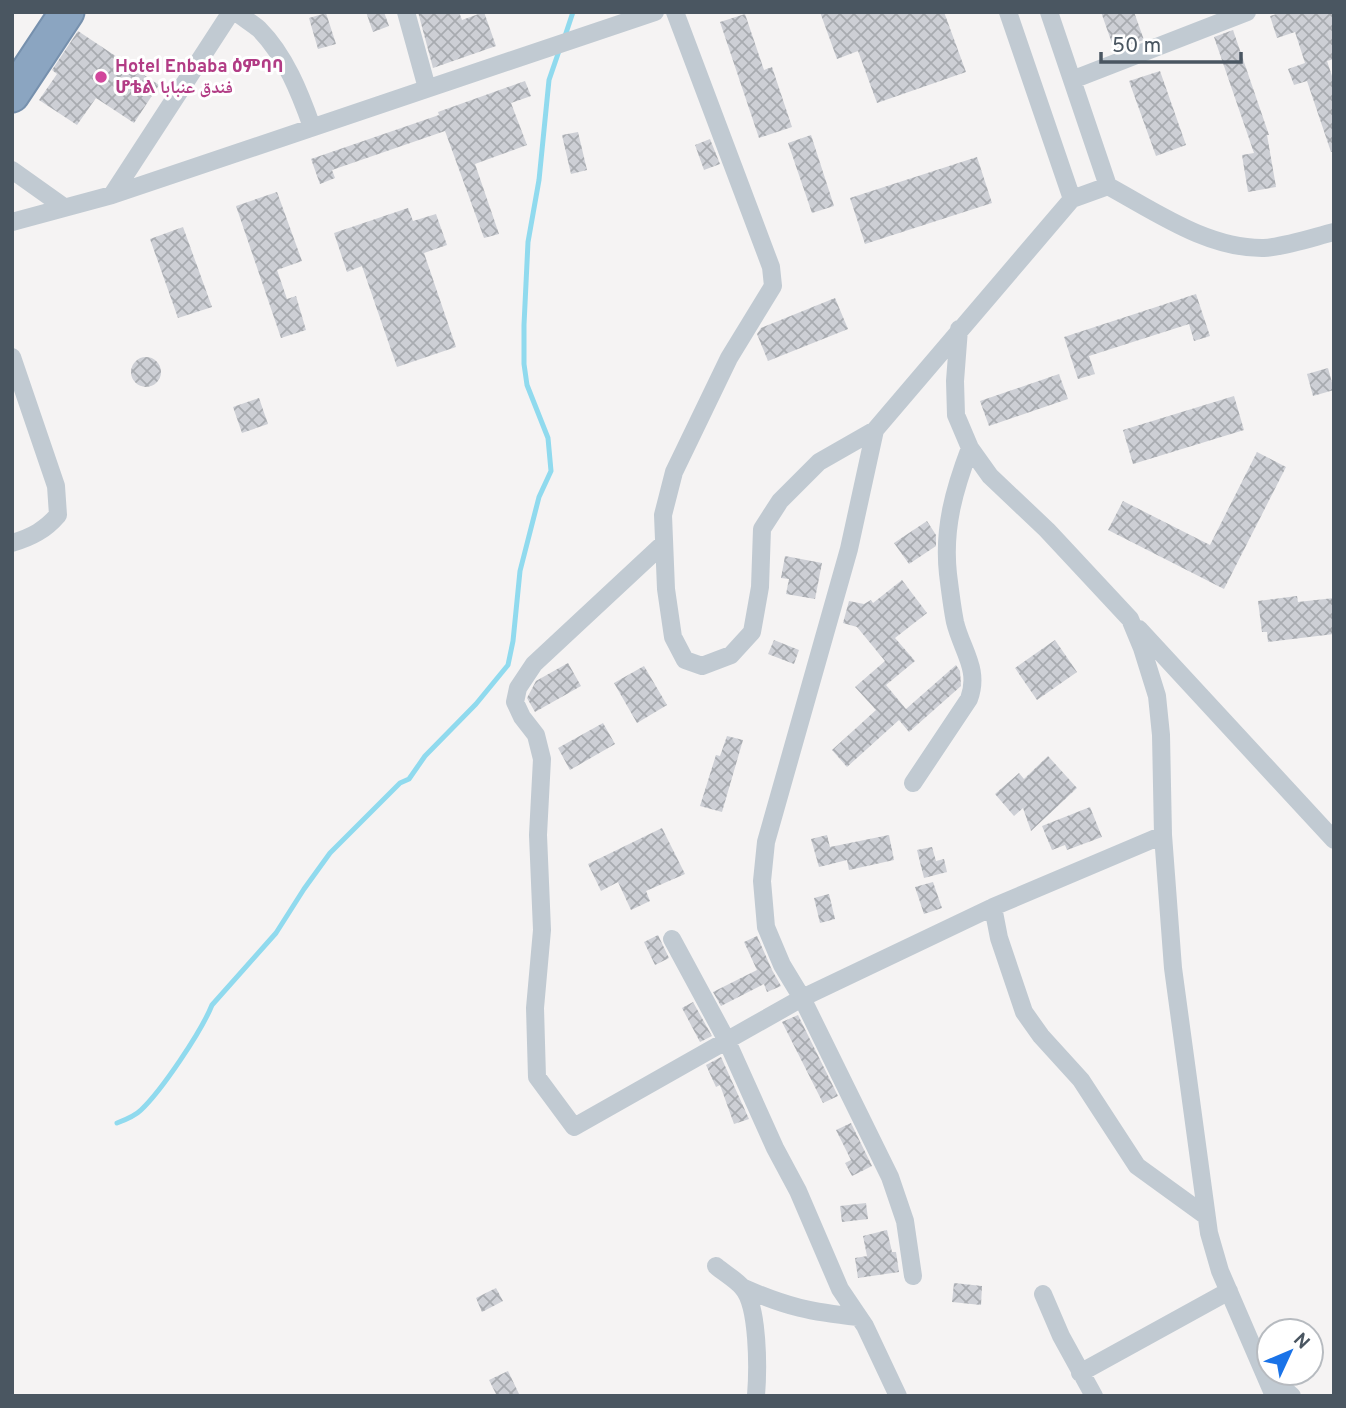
<svg xmlns="http://www.w3.org/2000/svg" width="1346" height="1408" font-family="Overpass,'Noto Naskh Arabic','Noto Sans Ethiopic',sans-serif">
	<style>
		.lines { fill: none; stroke-linecap: round; stroke-linejoin: round }
		.stream { stroke: #90daee; stroke-width: 5 }
		.building { fill: url(#building-cross-hatch) }
		.highway-casing { stroke: #7690ad; stroke-width: 37 }
		.street { stroke: #c1cad2; stroke-width: 18 }
		.highway { stroke: #8ba5c1; stroke-width: 33 }
		.hotel-dot { fill: #d1479c; stroke: #fff; stroke-width: 2.5 }
		.labels { text-anchor: middle; dominant-baseline: central; stroke-width: 6; stroke-linejoin: round; paint-order: stroke }
		.hotel-label { font-size: 18px; font-weight: bold; fill: #b23c85; stroke: #fff; text-anchor: start }
	</style>
	<defs>
		<pattern id="building-cross-hatch" width="8" height="8" patternUnits="userSpaceOnUse" patternTransform="scale(1.75)"><rect width="8" height="8" fill="#cdcfd5"/><path d="M0 0l8 8M0 8l8-8" fill="none" stroke="#a8abb0"/></pattern>
	</defs>
	<rect width="100%" height="100%" fill="#f5f3f3"/>
	<g class="lines">
		<path class="stream" d="M 564,39 L 573,12
			M 117,1123 C 125,1120 135,1116 141,1110 C 162,1090 201,1032 212,1005 L 276,933 L 304,889 L 330,853 L 400,783 L 409,779 L 425,756 L 476,704 L 508,665 L 513,641 L 520,571 L 539,497 L 551,471 L 548,438 L 527,385 L 524,364 L 524,325 L 528,242 L 539,180 L 549,80 L 560,48"/>
	</g>
	<path class="building" d="M 366,12 L 384,12 L 389,26 L 373,32 Z
		M 418,12 L 459,12 L 462,20 L 484,12 L 496,46 L 433,68 Z
		M 820,12 L 944,12 L 966,72 L 877,103 L 858,51 L 837,59 Z
		M 1101,12 L 1134,12 L 1144,40 L 1114,49 Z
		M 1283,12 L 1334,12 L 1334,59 L 1327,61 L 1334,82 L 1334,151 L 1331,152 L 1307,81 L 1294,85 L 1288,69 L 1305,63 L 1295,32 L 1277,38 L 1270,16 Z
		M 326,13 L 336,44 L 318,49 L 309,18 Z
		M 745,14 L 764,70 L 772,67 L 792,127 L 759,138 L 720,22 Z
		M 1233,30 L 1269,135 L 1267,135 L 1276,187 L 1248,192 L 1242,155 L 1254,153 L 1214,37 Z
		M 78,31 L 159,85 L 134,123 L 96,98 L 77,125 L 39,100 L 57,74 L 52,70 Z
		M 1160,71 L 1186,145 L 1156,156 L 1129,81 Z
		M 525,81 L 531,96 L 511,103 L 527,145 L 475,164 L 499,234 L 484,238 L 445,131 L 332,170 L 335,178 L 320,184 L 311,159 L 439,115 L 438,112 Z
		M 578,132 L 587,170 L 571,174 L 562,135 Z
		M 811,135 L 834,206 L 812,213 L 788,143 Z
		M 710,139 L 720,164 L 704,170 L 695,145 Z
		M 977,157 L 992,203 L 865,244 L 850,198 Z
		M 277,192 L 302,261 L 277,270 L 287,299 L 296,296 L 306,330 L 281,338 L 236,206 Z
		M 408,208 L 413,221 L 436,214 L 447,245 L 424,253 L 456,347 L 397,367 L 362,266 L 347,272 L 334,233 Z
		M 183,227 L 212,307 L 178,318 L 150,239 Z
		M 1196,294 L 1210,336 L 1194,341 L 1189,324 L 1089,356 L 1095,374 L 1078,379 L 1064,337 Z
		M 835,298 L 848,329 L 768,361 L 757,334 L 761,328 Z
		M131 372a15 15 0 1 1 30 0a15 15 0 1 1-30 0Z
		M 1328,368 L 1334,390 L 1313,396 L 1307,374 Z
		M 1059,374 L 1068,399 L 989,426 L 980,401 Z
		M 1234,396 L 1244,430 L 1133,464 L 1123,430 Z
		M 259,398 L 268,424 L 242,433 L 233,407 Z
		M 1257,452 L 1286,467 L 1224,589 L 1108,530 L 1123,501 L 1210,545 Z
		M 927,521 L 936,535 L 936,546 L 909,564 L 894,543 Z
		M 785,556 L 822,563 L 815,599 L 786,594 L 789,579 L 781,578 Z
		M 902,580 L 927,613 L 895,638 L 915,661 L 886,685 L 906,709 L 956,665 L 960,671 L 961,686 L 909,732 L 899,720 L 847,767 L 832,750 L 876,710 L 855,687 L 885,661 L 857,627 L 843,623 L 849,601 L 864,604 L 871,600 L 873,603 Z
		M 1297,596 L 1298,602 L 1334,598 L 1334,634 L 1268,642 L 1267,632 L 1262,632 L 1258,601 Z
		M 774,640 L 799,650 L 794,664 L 768,654 Z
		M 1055,640 L 1077,672 L 1037,700 L 1015,668 Z
		M 568,663 L 581,686 L 535,712 L 527,698 L 536,681 Z
		M 644,666 L 667,705 L 637,723 L 614,683 Z
		M 603,723 L 615,744 L 570,770 L 558,748 Z
		M 727,736 L 743,740 L 722,812 L 700,806 L 716,755 L 720,756 Z
		M 1048,756 L 1077,788 L 1031,831 L 1023,808 L 1014,816 L 995,794 L 1019,773 L 1024,779 Z
		M 1090,807 L 1102,837 L 1067,850 L 1065,845 L 1052,850 L 1042,826 Z
		M 662,828 L 685,874 L 646,891 L 650,901 L 631,910 L 618,882 L 601,891 L 588,864 Z
		M 827,835 L 830,847 L 889,835 L 894,860 L 849,870 L 847,860 L 819,867 L 811,839 Z
		M 932,847 L 936,861 L 944,859 L 947,872 L 924,878 L 917,850 Z
		M 933,882 L 942,908 L 924,914 L 915,887 Z
		M 829,894 L 835,919 L 820,923 L 814,898 Z
		M 658,935 L 669,958 L 655,965 L 644,942 Z
		M 757,936 L 772,970 L 781,986 L 767,992 L 764,984 L 721,1006 L 713,992 L 757,970 L 744,942 Z
		M 693,1002 L 712,1036 L 700,1042 L 682,1008 Z
		M 798,1015 L 838,1096 L 823,1103 L 782,1022 Z
		M 721,1057 L 749,1119 L 734,1124 L 720,1085 L 716,1087 L 706,1065 Z
		M 851,1123 L 872,1166 L 852,1176 L 845,1163 L 851,1160 L 836,1130 Z
		M 866,1203 L 868,1219 L 842,1222 L 840,1206 Z
		M 887,1230 L 892,1252 L 896,1252 L 899,1272 L 858,1278 L 855,1258 L 867,1256 L 863,1236 Z
		M 954,1283 L 982,1286 L 981,1305 L 952,1302 Z
		M 496,1288 L 503,1301 L 482,1312 L 476,1298 Z
		M 508,1371 L 520,1396 L 497,1396 L 489,1380 Z"/>
	<g class="lines">
		<g class="highway-casing">
			<path id="highway" d="M 12,95 L 67,12"/>
		</g>
		<path class="street" d="M 236,12 C 243,18 252,23 259,29 C 285,55 300,93 312,127
			M 406,12 L 427,88
			M 675,12 L 771,267 L 773,286 L 729,358 L 674,472 L 663,515 L 666,589 L 673,637 L 685,660 L 702,666 L 731,655 L 752,632 L 760,587 L 762,529 L 780,501 L 819,462 L 875,430 L 1072,199 L 1108,186
			M 1008,12 L 1072,199
			M 1049,12 L 1108,186 C 1156,212 1208,249 1264,248 C 1284,247 1314,237 1334,232
			M 1072,80 L 1247,12
			M 12,170 L 64,207
			M 112,195 L 231,12
			M 12,222 L 112,195 L 655,12
			M 959,329 L 955,381 L 956,415 L 970,448 L 990,476 L 1047,530 L 1130,619 L 1142,648 L 1157,696 L 1161,735 L 1163,835 L 1173,968 L 1209,1233 L 1220,1271 L 1274,1396
			M 12,357 L 56,486 L 58,515 C 45,530 32,537 12,543
			M 875,430 L 849,549 L 766,842 L 762,881 L 766,927 L 782,965 L 802,998 L 890,1177 L 905,1221 L 913,1276
			M 664,543 L 534,664 L 518,688 L 515,702 L 522,717 L 536,735 L 542,759 L 538,835 L 542,930 L 535,1008 L 537,1077 L 574,1127 L 802,998 L 993,907 L 1163,835
			M 1139,629 L 1334,840
			M 913,783 L 969,699 C 980,669 962,651 955,622 C 952,607 950,590 948,574 C 943,529 954,490 970,448
			M 993,907 L 999,938 L 1024,1012 L 1041,1036 L 1081,1080 L 1137,1166 L 1206,1216
			M 672,939 L 726,1039 L 775,1148 L 798,1191 L 840,1289 L 865,1326 L 898,1396
			M 716,1266 C 724,1273 735,1279 742,1287 C 759,1305 758,1371 756,1396
			M 744,1288 C 787,1307 811,1312 858,1317
			M 1043,1294 L 1061,1336 L 1094,1396
			M 1080,1373 L 1229,1291
			M 1266,1373 L 1292,1396"/>
		<use href="#highway" class="highway"/>
	</g>
	<circle class="hotel-dot" cx="101" cy="77" r="7"/>
	<g class="labels">
		<g class="hotel-label">
			<text x="115" y="67">Hotel Enbaba ዕምባባ<tspan x="115" dy="21">ሆቴል فندق عنبابا</tspan></text>
		</g>
	</g>
	<rect width="1346" height="1408" fill="none" stroke="#4a5661" stroke-width="28"/>
	<g transform="translate(1290 1352) rotate(46)"><circle r="33" fill="#ffffff" stroke="#b7bbc0" stroke-width="2"/>
	<path d="M0-5L12 26L0 18L-12 26Z" fill="#1a73e8"/>
	<text y="-10" font-size="19" font-weight="bold" text-anchor="middle" fill="#4a5661">N</text>
	</g>
	<path d="M1101 52v10h140v-10" fill="none" stroke="#4a5661" stroke-width="3.5"/>
	<text x="1112" y="52" font-size="21" fill="#4a5661" stroke="#ffffff" stroke-width="5" paint-order="stroke">50 m</text>
</svg>
